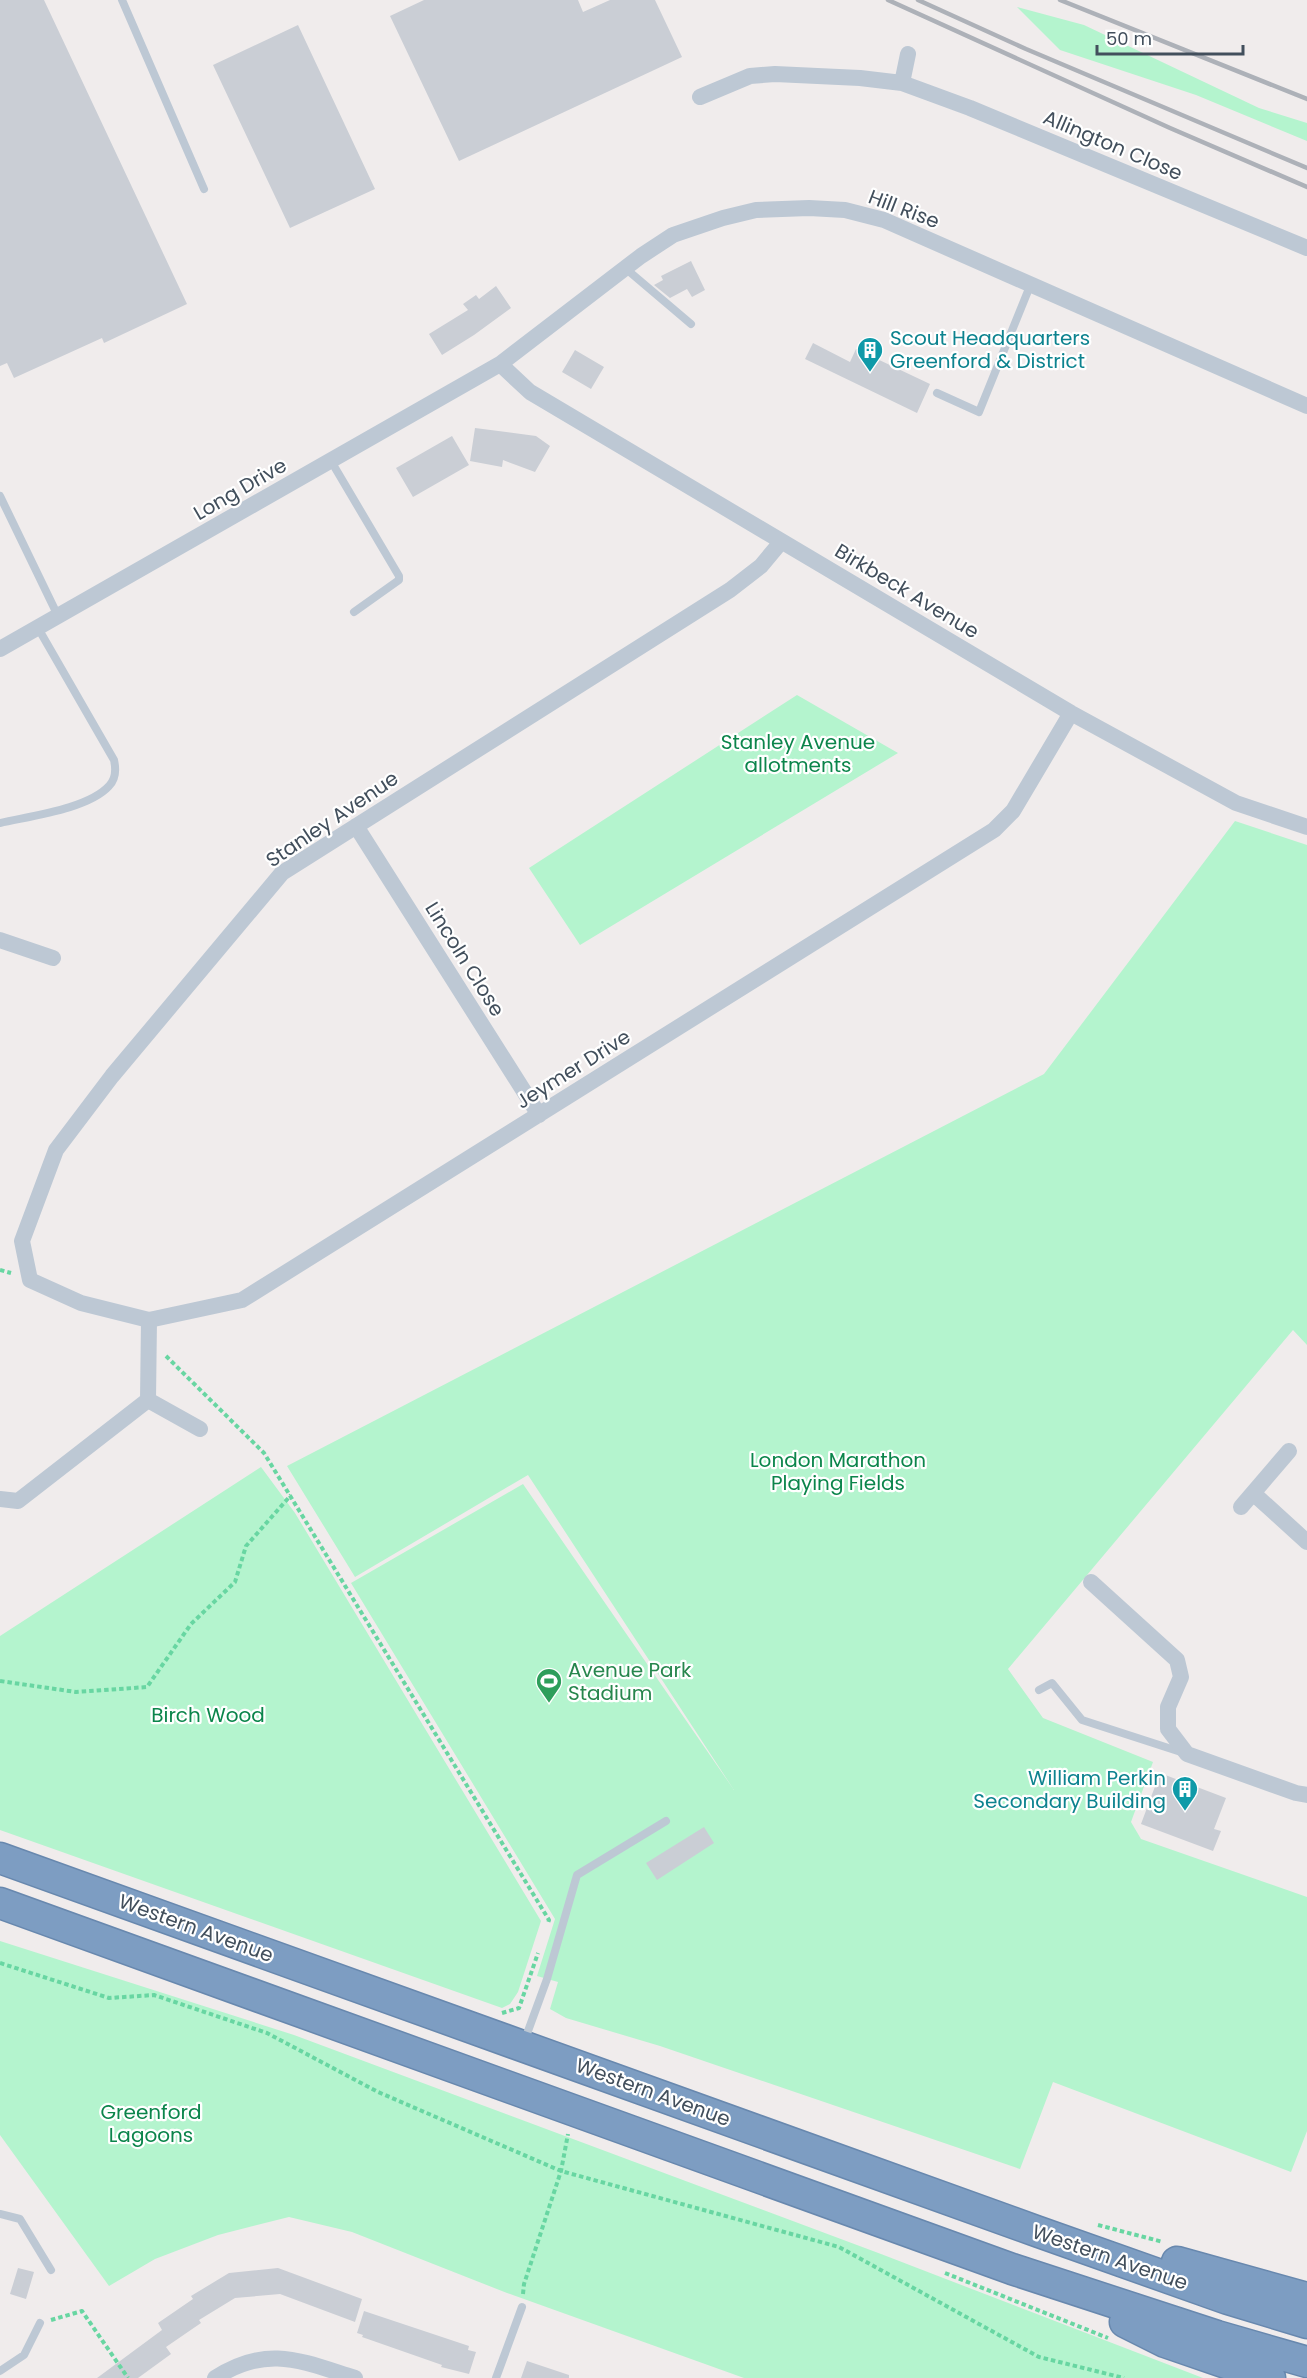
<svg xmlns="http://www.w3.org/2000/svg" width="1307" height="2378" font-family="Poppins,sans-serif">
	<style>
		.green { fill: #b4f4ce }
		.building { fill: #caced5 }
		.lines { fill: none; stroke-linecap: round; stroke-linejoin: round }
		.highway-casing { stroke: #6888ae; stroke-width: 33 }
		.path { stroke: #68d6a2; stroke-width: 4; stroke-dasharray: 4.5 3; stroke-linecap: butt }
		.lane { stroke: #bdc8d4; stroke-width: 8 }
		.street { stroke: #bdc8d4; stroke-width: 16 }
		.highway { stroke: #7d9dc2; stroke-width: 30 }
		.rail { stroke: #adb1b8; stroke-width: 4.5 }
		.labels { text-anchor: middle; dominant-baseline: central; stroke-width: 4.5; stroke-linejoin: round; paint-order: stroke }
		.street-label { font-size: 20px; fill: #424f5c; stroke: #fff }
		.culture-label { font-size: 20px; fill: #0d838f; stroke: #fff; text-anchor: start }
		.park-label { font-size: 20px; fill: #0b854b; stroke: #fff }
		.leisure-label { font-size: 20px; fill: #27864d; stroke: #fff; text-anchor: start }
	</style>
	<rect width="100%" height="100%" fill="#f0ecec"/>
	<path class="green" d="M 1017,7 L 1084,25 L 1259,108 L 1307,123 L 1307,141 L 1196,95 L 1060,50 Z
		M 797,695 L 898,753 L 580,945 L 529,868 Z
		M 1235,821 L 1307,845 L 1307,1345 L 1293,1330 L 1008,1669 L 1043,1718 L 1153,1762 L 1131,1822 L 1141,1839 L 1307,1897 L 1307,2131 L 1291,2172 L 1053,2082 L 1020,2169 L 660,2046 L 566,2018 L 550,2009 L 558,1982 L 537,1976 L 555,1919 L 351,1583 L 523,1484 L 734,1790 L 528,1475 L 355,1577 L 287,1466 L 1044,1074 Z
		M 261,1467 L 295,1513 L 541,1921 L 518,1992 L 510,2004 L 502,2008 L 0,1830 L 0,1636 Z
		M 0,1941 L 294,2035 L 881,2254 L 1203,2378 L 744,2378 L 507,2293 L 352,2232 L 289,2217 L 218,2235 L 155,2259 L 109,2286 L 0,2135 Z"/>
	<path class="building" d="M 0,0 L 44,0 L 187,304 L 104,343 L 102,338 L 14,378 L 7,363 L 0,366 Z
		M 424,0 L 578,0 L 583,12 L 610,0 L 655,0 L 682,57 L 459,161 L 390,16 Z
		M 298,25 L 375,189 L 290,228 L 213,65 Z
		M 691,261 L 705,290 L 692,297 L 687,289 L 670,298 L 654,285 L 663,280 L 661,276 Z
		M 496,286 L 511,308 L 474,335 L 442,355 L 429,334 L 468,310 L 463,304 L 476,295 L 479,299 Z
		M 813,343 L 850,362 L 856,349 L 930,384 L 917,413 L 805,359 Z
		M 575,350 L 604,367 L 591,389 L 562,372 Z
		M 475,428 L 536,436 L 550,446 L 535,472 L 503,460 L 502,467 L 470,461 Z
		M 452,436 L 469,465 L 413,497 L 396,468 Z
		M 1160,1773 L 1226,1798 L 1214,1829 L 1221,1831 L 1213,1851 L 1141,1824 Z
		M 704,1827 L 714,1843 L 657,1880 L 646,1863 Z
		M 18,2268 L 34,2272 L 26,2299 L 10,2294 Z
		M 278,2268 L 362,2299 L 355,2322 L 280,2294 L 235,2298 L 199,2320 L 201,2323 L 166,2347 L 171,2354 L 138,2378 L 97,2378 L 162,2330 L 158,2323 L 193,2299 L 191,2296 L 229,2273 Z
		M 364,2311 L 469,2346 L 468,2350 L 476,2352 L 469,2374 L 441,2367 L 442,2365 L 362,2337 L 363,2335 L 357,2333 Z
		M 527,2361 L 569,2375 L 569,2378 L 521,2378 Z"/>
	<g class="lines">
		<g class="highway-casing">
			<path id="highway" d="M 0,1858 L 1036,2231 L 1228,2299 L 1307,2323
				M 0,1903 L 1012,2269 L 1217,2336 L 1307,2362
				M 1177,2262 L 1307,2298
				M 1125,2322 L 1165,2342 L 1270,2378"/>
		</g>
		<path class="path" d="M 0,1270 L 11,1273
			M 166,1356 L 264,1453 L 549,1920 L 548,1923
			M 0,1681 L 76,1692 L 147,1687 L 191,1624 L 235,1582 L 246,1546 L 291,1495
			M 0,1963 L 109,1998 L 154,1995 L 267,2033 L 378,2092 L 561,2171 L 839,2247 L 1039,2357 L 1124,2378
			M 502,2013 L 519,2008 L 538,1953
			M 1098,2225 L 1163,2242
			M 945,2273 L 1108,2338
			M 523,2294 L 524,2284 L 561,2171 L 568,2134
			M 51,2320 L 82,2311 L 128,2378"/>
		<path class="lane" d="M 122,0 L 204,189
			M 625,268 L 691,324
			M 937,393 L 979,412 L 1030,286
			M 331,461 L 399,576 L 399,580 L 354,612
			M 0,496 L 58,616
			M 0,823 C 30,816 88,809 109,786 C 116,779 116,769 114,760 L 38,628
			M 1039,1690 L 1052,1683 L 1082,1720 L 1184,1753
			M 524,2042 L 547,1979 L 577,1875 L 666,1821
			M 0,2214 L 20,2219 L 51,2270
			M 0,2371 L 24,2355 L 40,2323
			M 496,2378 L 522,2307"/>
		<path class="street" d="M 902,83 L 908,54
			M 700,97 L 750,76 L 775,74 L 860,78 L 902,83 L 970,108 L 1307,248
			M 500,364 L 530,392 L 1071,713 L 1236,803 L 1307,827
			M 781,542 L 761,566 L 730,590 L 282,873 L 112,1076 L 56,1150 L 22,1241 L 30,1280 L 81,1303 L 149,1320 L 242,1300 L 994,830 L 1013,811 L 1071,713
			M 0,649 L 500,364 L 641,256 L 673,235 L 723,218 L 756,210 L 809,208 L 845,210 L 884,220 L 1307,406
			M 356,826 L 539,1115
			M 0,940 L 53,958
			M 148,1400 L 200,1429
			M 1253,1493 L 1307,1542
			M 0,1499 L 18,1501 L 148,1400 L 149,1320
			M 1241,1507 L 1289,1451
			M 1091,1582 L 1177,1660 L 1181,1677 L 1168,1707 L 1168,1729 L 1187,1754 L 1296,1793 L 1307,1795
			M 215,2378 C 268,2344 301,2361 355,2378"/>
		<use href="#highway" class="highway"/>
		<path class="rail" d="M 888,0 L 1170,128 L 1307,187
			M 918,0 L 1026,49 L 1307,168
			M 1060,0 L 1307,99"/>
	</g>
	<defs>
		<g id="building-pin" transform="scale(1.35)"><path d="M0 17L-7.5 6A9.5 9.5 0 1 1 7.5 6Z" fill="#0f9aa8" stroke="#fff"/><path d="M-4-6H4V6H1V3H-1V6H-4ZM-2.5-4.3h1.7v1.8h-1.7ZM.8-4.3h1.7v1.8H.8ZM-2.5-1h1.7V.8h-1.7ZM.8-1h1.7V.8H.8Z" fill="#fff"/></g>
		<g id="stadium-pin" transform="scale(1.35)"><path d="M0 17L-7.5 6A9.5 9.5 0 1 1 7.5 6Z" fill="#2e9e5b" stroke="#fff"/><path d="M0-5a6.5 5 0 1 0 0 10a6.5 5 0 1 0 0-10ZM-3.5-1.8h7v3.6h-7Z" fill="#fff"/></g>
	</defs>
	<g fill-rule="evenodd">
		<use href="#building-pin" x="870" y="350"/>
		<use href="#stadium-pin" x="549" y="1681"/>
		<use href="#building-pin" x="1185" y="1789"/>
	</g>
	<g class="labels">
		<g class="street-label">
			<text transform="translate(1113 145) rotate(23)">Allington Close</text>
			<text transform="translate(904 209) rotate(21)">Hill Rise</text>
			<text transform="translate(240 489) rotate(-30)">Long Drive</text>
			<text transform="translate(907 591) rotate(31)">Birkbeck Avenue</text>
			<text transform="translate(332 819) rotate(-34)">Stanley Avenue</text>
			<text transform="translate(465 959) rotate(58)">Lincoln Close</text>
			<text transform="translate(573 1069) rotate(-32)">Jeymer Drive</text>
			<text transform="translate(196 1928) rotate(20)">Western Avenue</text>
			<text transform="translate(653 2092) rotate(20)">Western Avenue</text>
			<text transform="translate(1110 2257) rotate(19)">Western Avenue</text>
		</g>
		<g class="culture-label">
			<text x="890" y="338">Scout Headquarters<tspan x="890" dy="23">Greenford &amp; District</tspan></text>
			<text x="1166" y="1778" text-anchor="end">William Perkin<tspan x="1166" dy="23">Secondary Building</tspan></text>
		</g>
		<g class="park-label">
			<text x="798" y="742">Stanley Avenue<tspan x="798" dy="23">allotments</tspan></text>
			<text x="838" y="1460">London Marathon<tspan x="838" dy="23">Playing Fields</tspan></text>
			<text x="208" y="1715">Birch Wood</text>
			<text x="151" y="2112">Greenford<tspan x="151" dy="23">Lagoons</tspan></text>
		</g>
		<g class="leisure-label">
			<text x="568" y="1670">Avenue Park<tspan x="568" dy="23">Stadium</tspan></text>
		</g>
	</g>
	<path d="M1097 45v9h146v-9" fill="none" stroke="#424f5c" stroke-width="3"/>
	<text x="1106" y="45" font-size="18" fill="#424f5c" stroke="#ffffff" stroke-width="4.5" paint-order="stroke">50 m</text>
</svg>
